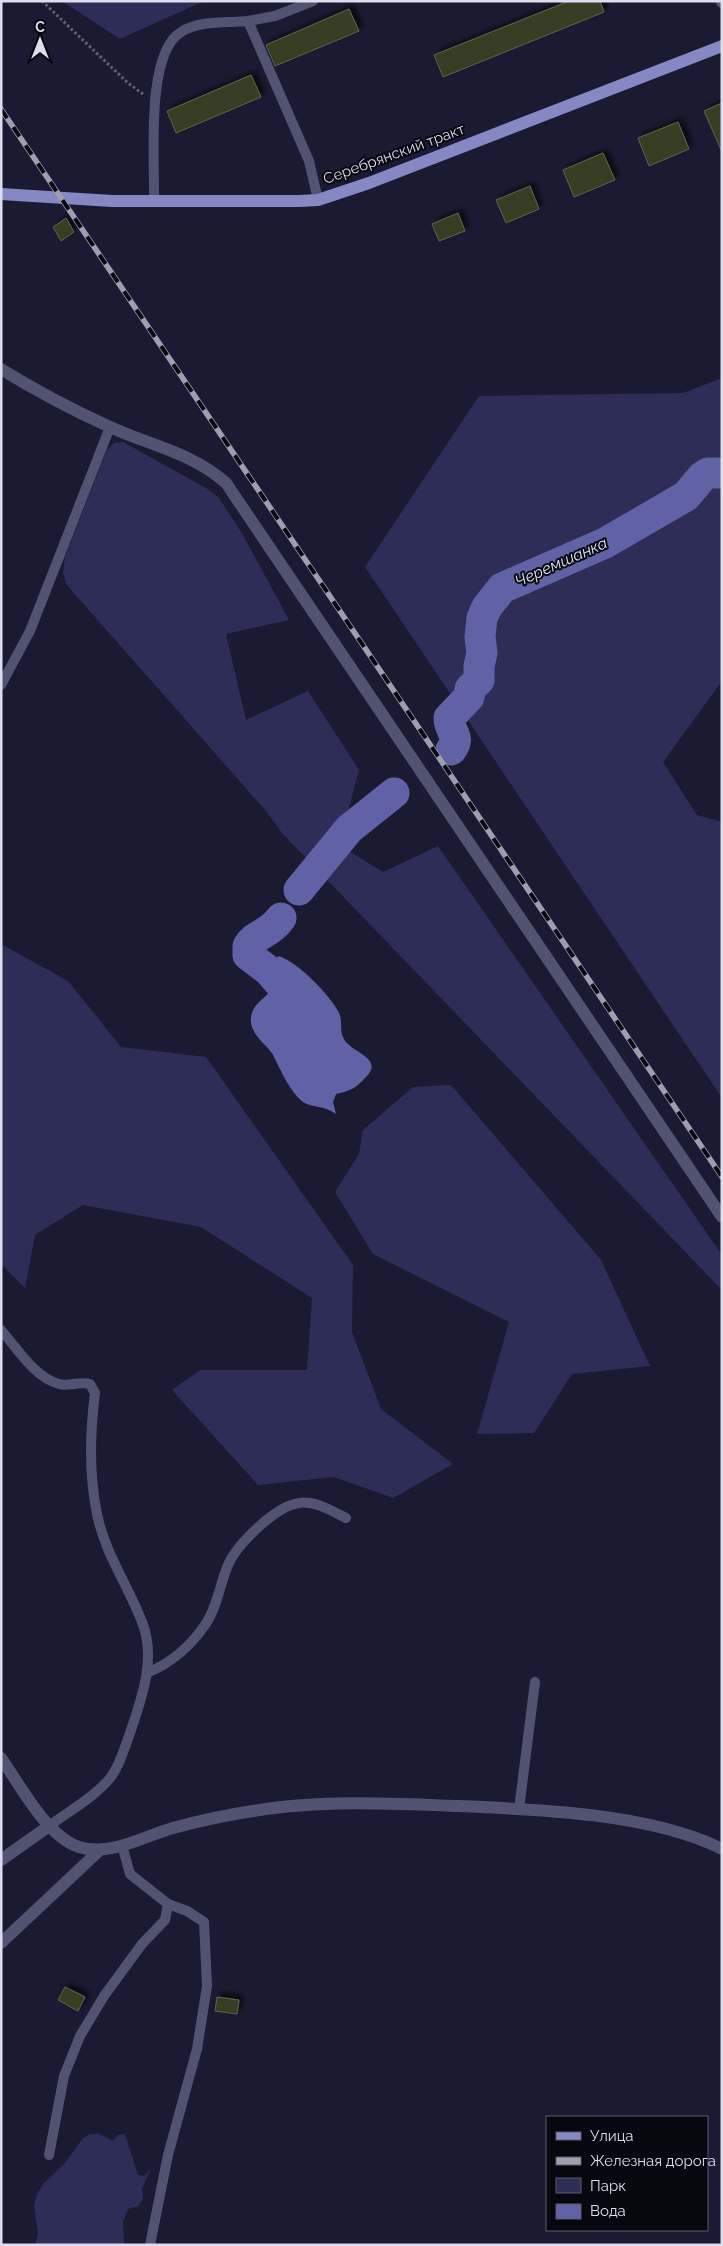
<svg xmlns="http://www.w3.org/2000/svg" width="723" height="2246" font-family="Raleway,sans-serif">
	<style>
		.green { fill: #2d2d58 }
		.water { fill: #6162a5 }
		.lines { fill: none; stroke-linecap: round; stroke-linejoin: round }
		.river { stroke: #6162a5; stroke-width: 31 }
		.building { fill: #343d24; stroke: #5c664b; filter: url(#shadow) }
		.path { stroke: #616276; stroke-width: 3; stroke-dasharray: 2.5 2.5; stroke-linecap: butt }
		.lane { stroke: #515370; stroke-width: 10 }
		.street { stroke: #515370; stroke-width: 12 }
		.primary { stroke: #8588c4; stroke-width: 12 }
		.rail-casing { stroke: #9d9eb0; stroke-width: 5.5 }
		.rail { stroke: #070710; stroke-width: 4; stroke-dasharray: 11; stroke-linecap: butt }
		.labels { text-anchor: middle; dominant-baseline: central; stroke-width: 4; stroke-linejoin: round; paint-order: stroke }
		.street-label { font-size: 15px; fill: #dcdded; stroke: #070710 }
		.water-label { font-size: 16px; font-style: italic; fill: #e0e2f6; stroke: #070710 }
	</style>
	<defs>
		<filter id="shadow"><feDropShadow dx="4.5" dy="-4.5" stdDeviation="2.5" flood-color="#0009"/></filter>
	</defs>
	<rect width="100%" height="100%" fill="#1a1b32"/>
	<path class="green" d="M 62,1 L 204,1 L 120,39 Z
		M 722,378 L 722,681 L 663,762 L 697,815 L 722,822 L 722,1098 L 365,567 L 479,396 L 683,393 Z
		M 123,442 L 206,488 L 219,498 L 243,535 L 289,620 L 226,634 L 246,720 L 308,691 L 359,770 L 339,845 L 383,872 L 438,846 L 722,1255 L 722,1290 L 282,833 L 266,811 L 66,584 L 63,572 L 65,557 L 107,450 L 114,443 Z
		M 1,944 L 68,981 L 121,1047 L 206,1057 L 353,1265 L 352,1332 L 381,1409 L 453,1464 L 393,1498 L 334,1477 L 258,1485 L 172,1390 L 200,1370 L 307,1370 L 312,1298 L 201,1227 L 83,1205 L 35,1235 L 25,1288 L 1,1264 Z
		M 451,1085 L 601,1260 L 650,1366 L 572,1374 L 534,1433 L 477,1434 L 509,1322 L 373,1254 L 335,1192 L 359,1154 L 363,1130 L 413,1087 Z
		M 90,2134 L 99,2134 L 113,2141 L 118,2135 L 125,2134 L 138,2175 L 144,2176 L 151,2168 L 142,2189 L 143,2199 L 138,2206 L 128,2209 L 123,2221 L 124,2245 L 35,2245 L 38,2234 L 34,2205 L 37,2194 L 44,2183 L 64,2164 L 83,2138 Z"/>
	<path class="water" d="M 278,956 C 296,960 331,996 339,1013 C 343,1021 339,1031 344,1039 C 351,1053 386,1058 365,1078 C 356,1088 350,1091 336,1094 L 333,1102 L 336,1114 C 324,1105 312,1108 303,1102 C 290,1092 281,1071 274,1057 C 270,1048 260,1042 255,1033 C 252,1029 250,1022 251,1018 C 252,1004 263,1001 270,991 L 266,974 Z"/>
	<g class="lines">
		<path class="river" d="M 451,750 C 462,737 449,732 449,718 L 469,697 L 470,689 L 479,680 L 479,666 L 482,653 L 480,637 L 482,618 L 487,607 L 502,588 L 605,543 L 686,496 L 702,477 L 708,473 L 722,473
			M 299,890 L 349,829 L 394,793
			M 281,918 C 269,935 256,933 248,946 L 248,955 L 269,971 L 282,986"/>
	</g>
	<path class="building" d="M 569,1 L 600,1 L 604,12 L 443,77 L 434,55 Z
		M 349,9 L 359,31 L 275,66 L 266,45 Z
		M 251,75 L 261,97 L 176,133 L 167,111 Z
		M 722,103 L 722,152 L 704,111 Z
		M 678,122 L 689,149 L 649,166 L 638,138 Z
		M 603,153 L 615,180 L 574,197 L 563,170 Z
		M 530,186 L 539,209 L 506,223 L 496,200 Z
		M 458,213 L 465,231 L 439,241 L 432,224 Z
		M 66,218 L 74,232 L 61,241 L 53,227 Z
		M 65,1987 L 85,1997 L 78,2011 L 58,2000 Z
		M 217,1997 L 239,2000 L 237,2014 L 215,2011 Z"/>
	<g class="lines">
		<path class="path" d="M 42,1 L 128,83 L 143,94"/>
		<path class="lane" d="M 248,21 L 275,16 L 313,1
			M 154,201 C 155,162 145,54 181,32 C 200,20 227,23 248,21 L 309,161 L 318,200
			M 1,685 L 30,631 L 110,427
			M 1,1330 C 17,1348 34,1377 59,1384 C 69,1387 78,1381 90,1384 L 95,1393 C 90,1432 89,1475 97,1514 C 105,1554 128,1585 142,1622 C 157,1659 141,1700 129,1736 C 124,1749 120,1765 111,1777 C 95,1797 69,1811 49,1826
			M 147,1673 C 171,1663 190,1647 205,1625 C 217,1608 220,1584 228,1565 C 237,1544 276,1506 299,1503 C 314,1500 332,1511 346,1518
			M 519,1809 L 535,1682
			M 49,2155 L 64,2076 L 80,2036 L 104,1996 L 142,1944 L 165,1920 L 168,1904 L 130,1874 L 122,1845
			M 150,2245 L 168,2155 L 197,2049 L 207,1986 L 204,1922 L 187,1911 L 168,1904"/>
		<path class="street" d="M 722,1 L 722,2
			M 1,369 C 35,390 73,410 110,427 C 149,445 193,453 226,483 L 722,1217
			M 1,1758 C 20,1785 47,1837 79,1847 C 110,1857 144,1836 173,1828 C 199,1821 226,1815 253,1811 C 318,1800 388,1803 455,1806 C 534,1809 651,1813 722,1849
			M 1,1860 L 49,1826
			M 1,1943 L 101,1849"/>
		<path class="primary" d="M 1,194 L 112,201 L 299,201 L 318,200 L 369,183 L 722,46"/>
		<g class="rail-casing">
			<path id="rail" d="M 1,109 L 722,1177"/>
		</g>
		<use href="#rail" class="rail"/>
	</g>
	<g class="labels">
		<g class="street-label">
			<text transform="translate(394 154) rotate(-20)">Серебрянский тракт</text>
		</g>
		<g class="water-label">
			<text transform="translate(561 562) rotate(-24)">Черемшанка</text>
		</g>
	</g>
	<rect width="723" height="2246" fill="none" stroke="#dcdded" stroke-width="5"/>
	<rect x="546" y="2116" width="162" height="115" fill="#070710" stroke="#5c5d68"/>
	<rect x="556" y="2132" width="25" height="8" fill="#8588c4" stroke="#5c5d68"/>
	<text x="590" y="2141" font-size="15" fill="#dcdded">Улица</text>
	<rect x="556" y="2157" width="25" height="8" fill="#9d9eb0" stroke="#5c5d68"/>
	<text x="590" y="2166" font-size="15" fill="#dcdded">Железная дорога</text>
	<rect x="556" y="2178" width="25" height="15" fill="#2d2d58" stroke="#5c5d68"/>
	<text x="590" y="2191" font-size="15" fill="#dcdded">Парк</text>
	<rect x="556" y="2204" width="25" height="15" fill="#6162a5" stroke="#5c5d68"/>
	<text x="590" y="2216" font-size="15" fill="#dcdded">Вода</text>
	<g transform="translate(40 40)" stroke="#070710" stroke-width="4" paint-order="stroke">
	<path d="M0-4L9 19L0 12L-9 19Z" fill="#dcdded"/>
	<text y="-8" font-size="14" font-weight="bold" text-anchor="middle" fill="#dcdded">С</text>
	</g>
</svg>
